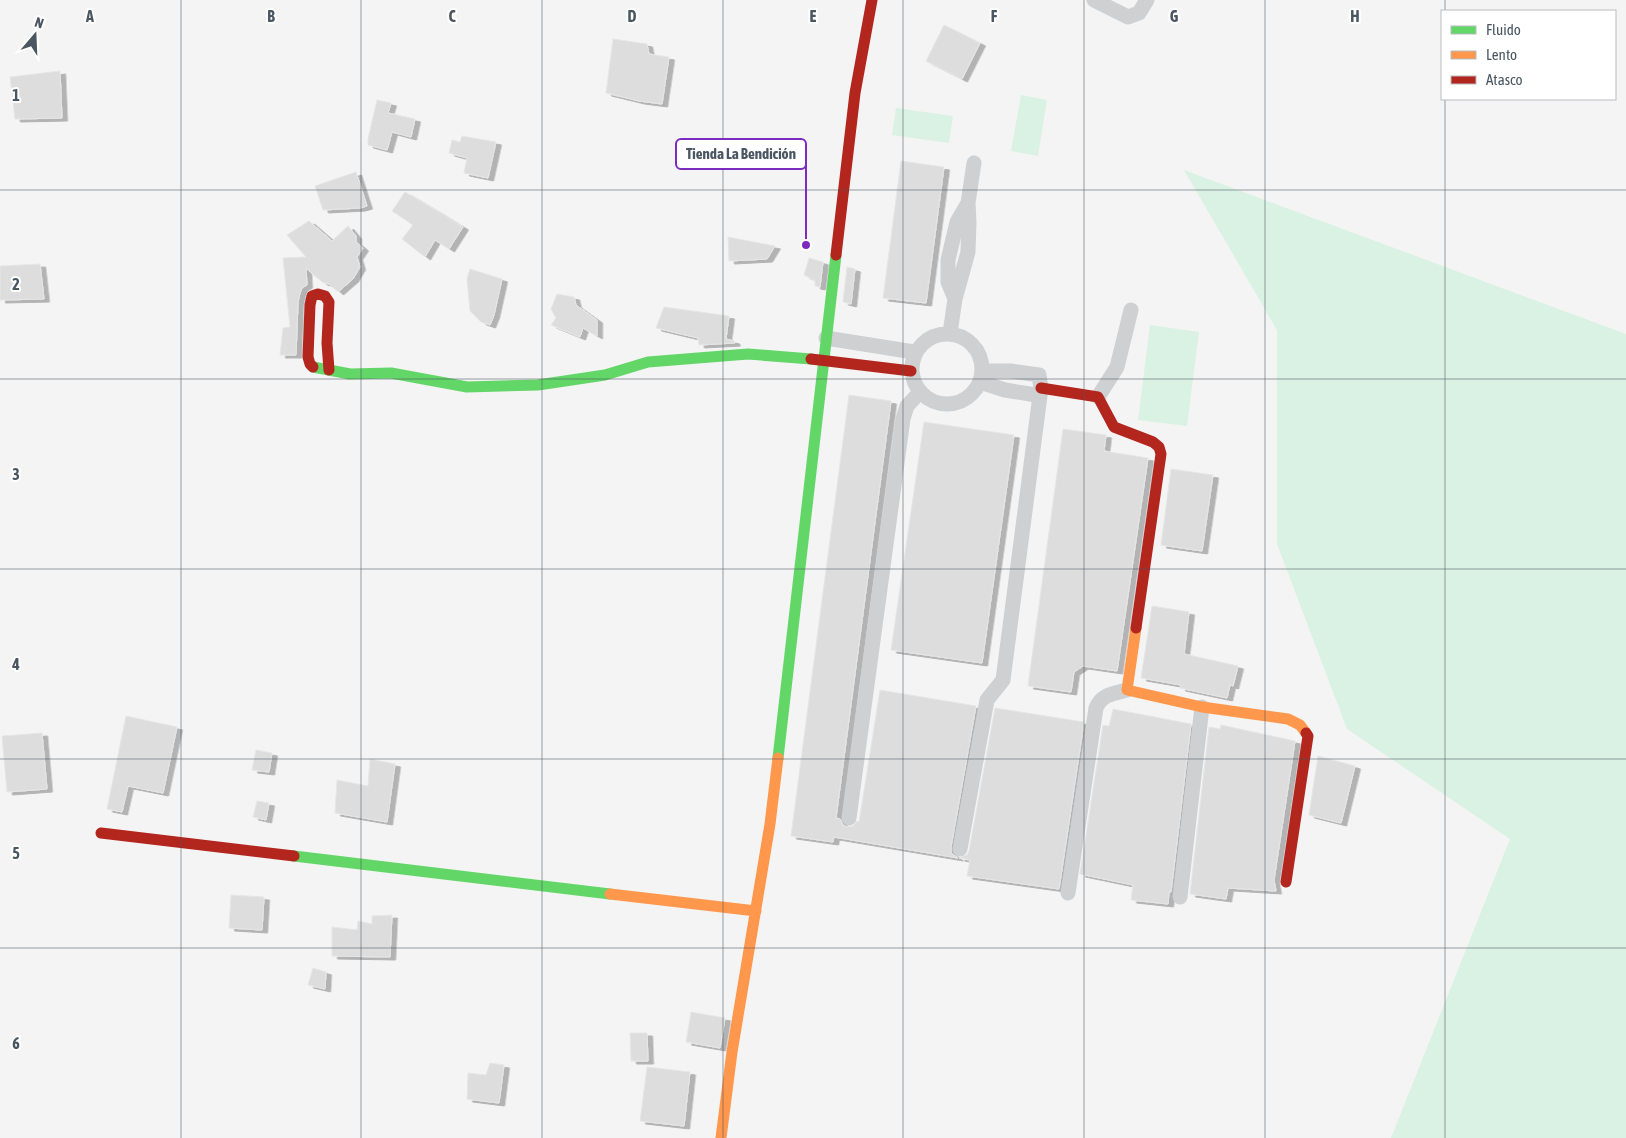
<svg xmlns="http://www.w3.org/2000/svg" width="1626" height="1138" font-family="'Asap Condensed',sans-serif">
	<style>
		.green { fill: #d9f2e3 }
		.building { fill: #ddddde; stroke: #e5e6e7; filter: url(#shadow) }
		.lines { fill: none; stroke-linecap: round; stroke-linejoin: round }
		.street { stroke: #ced0d2; stroke-width: 15 }
		.fast { stroke: #63d668; stroke-width: 11 }
		.slow { stroke: #ff974d; stroke-width: 11 }
		.jam { stroke: #b3261e; stroke-width: 11 }
		.grid { fill: none; stroke: #4a5661; stroke-width: 1; stroke-opacity: 0.55 }
		.grid-label { font-size: 16px; text-anchor: middle; font-weight: bold; fill: #4a5661; stroke: #fff; stroke-width: 4; stroke-linejoin: round; paint-order: stroke }
		.leader { fill: none; stroke: #7b2cbf; stroke-width: 2 }
		.callout-dot { fill: #7b2cbf; stroke: #fff; stroke-width: 2 }
		.callout { fill: #fff; stroke: #7b2cbf; stroke-width: 2 }
		.callout-label { font-size: 15px; text-anchor: middle; font-weight: bold; fill: #4a5661 }
	</style>
	<defs>
		<filter id="shadow"><feDropShadow dx="5.5" dy="3" stdDeviation="0" flood-color="#0004"/></filter>
	</defs>
	<rect width="100%" height="100%" fill="#f4f4f4"/>
	<path class="green" d="M 1021,95 L 1047,100 L 1038,156 L 1011,151 Z
		M 896,108 L 953,116 L 949,143 L 892,135 Z
		M 1184,170 L 1626,334 L 1626,1138 L 1391,1138 L 1510,839 L 1347,729 L 1277,544 L 1277,330 Z
		M 1150,325 L 1199,332 L 1187,426 L 1138,420 Z"/>
	<path class="building" d="M 944,25 L 980,43 L 962,79 L 926,61 Z
		M 613,39 L 647,44 L 649,54 L 669,57 L 662,104 L 639,101 L 606,93 Z
		M 60,71 L 62,118 L 15,119 L 10,77 Z
		M 377,100 L 391,103 L 388,113 L 415,119 L 411,137 L 392,132 L 387,150 L 368,145 L 368,139 Z
		M 462,136 L 496,142 L 488,178 L 464,173 L 467,158 L 449,153 L 452,140 L 460,142 Z
		M 901,161 L 944,167 L 926,303 L 883,298 Z
		M 356,172 L 367,206 L 360,208 L 323,210 L 315,186 Z
		M 405,192 L 437,211 L 463,227 L 449,249 L 435,240 L 425,257 L 402,239 L 413,225 L 392,211 Z
		M 309,221 L 332,241 L 348,226 L 356,236 L 356,242 L 363,248 L 357,257 L 360,267 L 353,279 L 338,292 L 329,284 L 322,282 L 306,268 L 307,285 L 302,288 L 300,293 L 298,302 L 296,355 L 280,355 L 283,328 L 290,327 L 283,258 L 306,257 L 287,235 Z
		M 728,237 L 775,246 L 767,259 L 729,261 Z
		M 809,258 L 823,262 L 820,287 L 815,286 L 815,280 L 804,275 Z
		M 40,264 L 44,299 L 0,300 L 0,266 Z
		M 847,267 L 855,269 L 851,304 L 843,302 Z
		M 470,269 L 502,279 L 494,315 L 490,325 L 481,322 L 470,311 L 467,279 Z
		M 557,294 L 574,297 L 576,305 L 597,320 L 597,336 L 583,328 L 580,337 L 551,325 L 556,318 L 551,309 Z
		M 664,307 L 729,316 L 726,339 L 734,341 L 735,343 L 699,345 L 698,338 L 656,328 Z
		M 849,395 L 891,401 L 836,818 L 840,819 L 843,825 L 847,827 L 853,826 L 857,821 L 859,822 L 880,690 L 976,706 L 951,847 L 951,853 L 958,858 L 834,837 L 833,842 L 791,836 Z
		M 924,422 L 1014,435 L 982,663 L 891,650 Z
		M 1063,429 L 1106,435 L 1104,451 L 1148,458 L 1117,671 L 1083,666 L 1074,672 L 1071,692 L 1028,686 Z
		M 1171,469 L 1213,475 L 1202,551 L 1161,545 Z
		M 1152,606 L 1189,612 L 1184,654 L 1238,666 L 1233,686 L 1230,685 L 1227,698 L 1180,688 L 1181,685 L 1141,678 Z
		M 995,708 L 1084,722 L 1059,889 L 967,876 L 970,860 L 959,858 L 967,855 L 969,851 Z
		M 1113,709 L 1191,724 L 1171,892 L 1169,892 L 1168,904 L 1131,900 L 1133,885 L 1080,874 L 1103,725 L 1109,726 Z
		M 126,716 L 177,727 L 163,793 L 128,786 L 122,812 L 107,809 Z
		M 1221,725 L 1295,741 L 1274,880 L 1276,891 L 1228,888 L 1226,899 L 1190,894 L 1209,727 L 1220,729 Z
		M 42,733 L 47,789 L 7,792 L 2,736 Z
		M 256,750 L 272,753 L 269,772 L 252,770 Z
		M 1318,756 L 1355,766 L 1341,823 L 1309,815 Z
		M 370,759 L 395,764 L 387,822 L 335,813 L 337,780 L 368,786 Z
		M 257,801 L 269,803 L 266,820 L 253,817 Z
		M 231,895 L 264,897 L 262,930 L 229,928 Z
		M 392,915 L 390,957 L 332,956 L 332,927 L 357,930 L 358,921 L 372,924 L 372,916 Z
		M 313,968 L 326,972 L 325,989 L 308,985 Z
		M 691,1012 L 725,1018 L 720,1048 L 686,1042 Z
		M 630,1033 L 647,1033 L 648,1061 L 631,1061 Z
		M 490,1063 L 504,1065 L 499,1103 L 467,1099 L 468,1073 L 486,1075 Z
		M 647,1067 L 690,1072 L 684,1126 L 640,1121 Z"/>
	<g class="lines">
		<path class="street" d="M 1094,0 L 1128,17 L 1139,13 L 1147,0
			M 955,299 L 948,282 L 948,260 L 957,222 L 968,203
			M 950,333 L 955,299 L 968,252 L 969,222 L 968,203 L 974,163
			M912 369a35 35 0 1 1 70 0a35 35 0 1 1-70 0Z
			M 826,338 L 914,352
			M 980,382 L 1005,390 L 1036,395 L 1041,388
			M 1098,397 L 1117,367 L 1131,310
			M 849,818 L 903,419 L 907,406 L 920,392
			M 960,849 L 987,700 L 1003,680 L 1041,388 L 1039,375 L 1011,371 L 983,371
			M 1068,893 L 1096,708 C 1102,694 1113,694 1127,690
			M 1180,897 L 1202,707"/>
		<path class="fast" d="M 313,367 L 350,374 L 391,373 L 467,387 L 538,385 L 605,375 L 648,362 L 748,354 L 811,359
			M 778,758 L 836,255
			M 294,856 L 610,894"/>
		<path class="slow" d="M 1136,628 L 1127,690 L 1202,707 L 1288,719 L 1300,725 L 1306,733
			M 610,894 L 756,911
			M 721,1138 L 732,1052 L 770,824 L 778,758"/>
		<path class="jam" d="M 836,255 L 855,93 L 872,0
			M 811,359 L 911,371
			M 313,367 L 310,364 L 308,357 L 310,305 L 312,296 L 318,294 L 325,296 L 329,302 L 327,343 L 329,370
			M 1041,388 L 1098,397 L 1114,427 L 1153,442 L 1159,447 L 1161,454 L 1136,628
			M 101,833 L 294,856
			M 1286,882 L 1308,736 L 1306,733"/>
	</g>
	<path class="grid" d="M 181,0 L 181,1138M 361,0 L 361,1138M 542,0 L 542,1138M 723,0 L 723,1138M 903,0 L 903,1138M 1084,0 L 1084,1138M 1265,0 L 1265,1138M 1445,0 L 1445,11M 1445,99 L 1445,1138M 0,190 L 1626,190M 0,379 L 1626,379M 0,569 L 1626,569M 0,759 L 1626,759M 0,948 L 1626,948"/>
	<g class="grid-label">
		<text x="90" y="22">A</text>
		<text x="271" y="22">B</text>
		<text x="452" y="22">C</text>
		<text x="632" y="22">D</text>
		<text x="813" y="22">E</text>
		<text x="994" y="22">F</text>
		<text x="1174" y="22">G</text>
		<text x="1355" y="22">H</text>
		<text x="16" y="101">1</text>
		<text x="16" y="290">2</text>
		<text x="16" y="480">3</text>
		<text x="16" y="670">4</text>
		<text x="16" y="859">5</text>
		<text x="16" y="1049">6</text>
	</g>
	<path class="leader" d="M806 245L806 154"/>
	<circle class="callout-dot" cx="806" cy="245" r="5"/>
	<rect class="callout" x="676" y="139" width="130" height="30" rx="5"/>
	<g class="callout-label">
		<text x="741" y="159">Tienda La Bendición</text>
	</g>
	<rect x="1441" y="10" width="175" height="90" fill="#ffffff" stroke="#b7bbc0"/>
	<rect x="1451" y="26" width="25" height="8" fill="#63d668" stroke="#b7bbc0"/>
	<text x="1486" y="35" font-size="15" fill="#4a5661">Fluido</text>
	<rect x="1451" y="51" width="25" height="8" fill="#ff974d" stroke="#b7bbc0"/>
	<text x="1486" y="60" font-size="15" fill="#4a5661">Lento</text>
	<rect x="1451" y="76" width="25" height="8" fill="#b3261e" stroke="#b7bbc0"/>
	<text x="1486" y="85" font-size="15" fill="#4a5661">Atasco</text>
	<g transform="translate(35 35) rotate(19)" stroke="#ffffff" stroke-width="4" paint-order="stroke">
	<path d="M0-4L9 19L0 12L-9 19Z" fill="#4a5661"/>
	<text y="-8" font-size="14" font-weight="bold" text-anchor="middle" fill="#4a5661">N</text>
	</g>
</svg>
